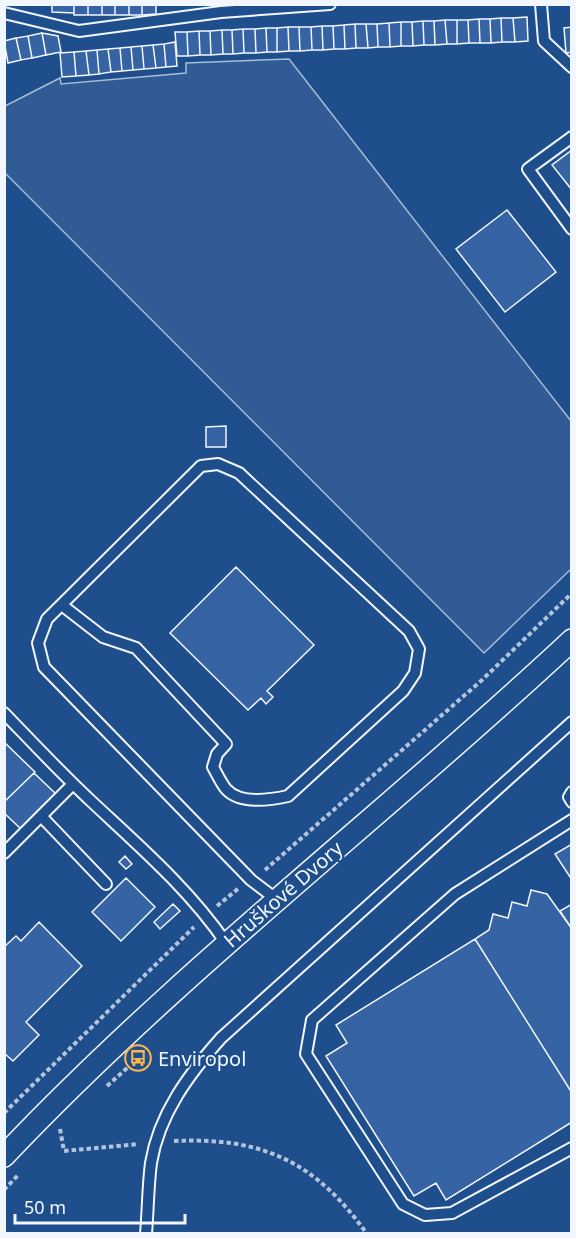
<svg xmlns="http://www.w3.org/2000/svg" width="576" height="1238" font-family="'Noto Sans',sans-serif">
	<style>
		.built { fill: #305b95; stroke: #a8bbd7; stroke-width: 1.5 }
		.building { fill: #3563a3; stroke: #f2f6ff; stroke-width: 1.5 }
		.lines { fill: none; stroke-linecap: round; stroke-linejoin: round }
		.lane-casing { stroke: #f2f6ff; stroke-width: 14 }
		.street-casing { stroke: #f2f6ff; stroke-width: 24 }
		.path { stroke: #b3c4dc; stroke-width: 4; stroke-dasharray: 4.5 3; stroke-linecap: butt }
		.lane { stroke: #1f4e8c; stroke-width: 10 }
		.street { stroke: #1f4e8c; stroke-width: 21 }
		.labels { text-anchor: middle; dominant-baseline: central; stroke-width: 4.5; stroke-linejoin: round; paint-order: stroke }
		.street-label { font-size: 20px; fill: #f2f6ff; stroke: #1f4e8c }
		.poi-label { font-size: 20px; fill: #f2f6ff; stroke: #1f4e8c; text-anchor: start }
	</style>
	<rect width="100%" height="100%" fill="#1f4e8c"/>
	<path class="built" d="M 289,59 L 571,421 L 571,569 L 484,653 L 5,173 L 5,106 L 60,78 L 61,84 L 186,73 L 186,63 Z"/>
	<path class="building" d="M 52,4 L 74,4 L 74,13 L 52,12 Z
		M 74,4 L 88,4 L 88,15 L 74,15 Z
		M 88,4 L 102,4 L 102,15 L 88,15 Z
		M 102,4 L 115,4 L 115,15 L 102,15 Z
		M 115,4 L 129,4 L 129,15 L 115,15 Z
		M 129,4 L 142,4 L 142,15 L 129,15 Z
		M 142,4 L 156,4 L 156,14 L 142,15 Z
		M 527,17 L 528,41 L 515,42 L 513,18 Z
		M 501,18 L 502,42 L 491,43 L 490,19 Z
		M 501,18 L 513,18 L 515,42 L 502,42 Z
		M 479,19 L 490,19 L 491,43 L 480,43 Z
		M 479,19 L 480,43 L 469,43 L 468,20 Z
		M 445,20 L 447,44 L 435,45 L 434,21 Z
		M 445,20 L 457,20 L 457,44 L 447,44 Z
		M 457,20 L 468,20 L 469,43 L 457,44 Z
		M 423,21 L 434,21 L 435,45 L 424,45 Z
		M 423,21 L 424,45 L 413,46 L 412,22 Z
		M 401,22 L 412,22 L 413,46 L 401,46 Z
		M 401,22 L 401,46 L 390,47 L 389,23 Z
		M 389,23 L 390,47 L 378,47 L 377,24 Z
		M 355,24 L 366,24 L 368,48 L 356,48 Z
		M 355,24 L 356,48 L 345,49 L 344,25 Z
		M 366,24 L 377,24 L 378,47 L 368,48 Z
		M 344,25 L 345,49 L 334,49 L 333,26 Z
		M 322,26 L 333,26 L 334,49 L 323,50 Z
		M 322,26 L 323,50 L 312,50 L 311,27 Z
		M 288,27 L 299,27 L 300,51 L 289,51 Z
		M 288,27 L 289,51 L 277,52 L 277,28 Z
		M 299,27 L 311,27 L 312,50 L 300,51 Z
		M 572,27 L 572,52 L 566,53 L 564,28 Z
		M 266,28 L 277,28 L 277,52 L 267,52 Z
		M 266,28 L 267,52 L 256,53 L 255,29 Z
		M 243,29 L 255,29 L 256,53 L 244,53 Z
		M 243,29 L 244,53 L 233,54 L 232,30 Z
		M 222,30 L 232,30 L 233,54 L 223,54 Z
		M 222,30 L 223,54 L 211,55 L 210,31 Z
		M 199,31 L 210,31 L 211,55 L 200,55 Z
		M 199,31 L 200,55 L 188,56 L 187,32 Z
		M 175,32 L 187,32 L 188,56 L 177,56 Z
		M 42,33 L 58,36 L 61,52 L 46,55 Z
		M 42,33 L 46,55 L 32,58 L 28,36 Z
		M 28,36 L 32,58 L 21,60 L 16,38 Z
		M 16,38 L 21,60 L 8,63 L 4,41 Z
		M 175,42 L 177,66 L 166,67 L 164,44 Z
		M 164,44 L 166,67 L 156,68 L 153,45 Z
		M 153,45 L 156,68 L 144,69 L 142,46 Z
		M 142,46 L 144,69 L 133,70 L 131,47 Z
		M 131,47 L 133,70 L 122,71 L 120,48 Z
		M 120,48 L 122,71 L 111,72 L 108,49 Z
		M 108,49 L 111,72 L 99,74 L 97,50 Z
		M 97,50 L 99,74 L 89,75 L 86,51 Z
		M 86,51 L 89,75 L 76,76 L 74,52 Z
		M 74,52 L 76,76 L 62,77 L 60,53 Z
		M 572,150 L 572,190 L 552,165 Z
		M 507,210 L 556,272 L 505,312 L 456,249 Z
		M 226,426 L 226,447 L 206,447 L 206,427 Z
		M 236,567 L 314,645 L 267,691 L 273,697 L 266,704 L 261,698 L 248,710 L 170,633 Z
		M 4,742 L 35,772 L 4,802 Z
		M 34,773 L 56,794 L 21,829 L 4,813 L 4,802 Z
		M 572,844 L 572,880 L 555,854 Z
		M 125,856 L 132,864 L 126,869 L 119,862 Z
		M 126,878 L 155,907 L 121,941 L 92,912 Z
		M 531,890 L 547,894 L 572,929 L 572,1093 L 475,939 L 489,930 L 493,914 L 508,918 L 512,902 L 527,906 Z
		M 173,904 L 180,911 L 160,929 L 154,922 Z
		M 572,904 L 572,929 L 560,911 Z
		M 39,922 L 82,966 L 26,1022 L 39,1035 L 13,1061 L 4,1053 L 4,947 L 16,936 L 21,941 Z
		M 475,939 L 572,1093 L 572,1122 L 446,1200 L 436,1183 L 414,1196 L 326,1056 L 347,1043 L 336,1025 Z"/>
	<g class="lines">
		<g class="lane-casing">
			<path id="lane" d="M 541,4 L 544,41 L 572,67
				M 4,13 L 79,31 L 221,12 L 330,4
				M 572,137 L 528,169 L 572,229
				M 63,606 L 103,637 L 136,648 L 226,744 L 217,754 L 213,767 C 217,774 221,783 226,789 C 240,805 270,800 288,796 L 403,691 L 415,673 L 419,649 L 409,631 L 239,473 L 218,464 L 201,466 L 47,619 L 38,643 L 44,667 L 251,880 L 276,899
				M 4,713 C 33,743 61,773 91,801 C 139,846 189,889 226,943
				M 572,792 L 569,797 L 572,802
				M 41,816 L 106,884
				M 572,820 L 455,894 L 312,1020 L 306,1054 L 403,1204 L 425,1215 L 452,1213 L 572,1148
				M 4,853 L 73,784
				M 146,1234 C 148,1210 148,1186 151,1163 C 159,1114 189,1074 221,1038 L 572,722"/>
		</g>
		<g class="street-casing">
			<path id="street" d="M 4,1156 C 180,970 385,815 572,640"/>
		</g>
		<path class="path" d="M 265,870 L 482,680 L 572,593
			M 217,906 L 239,888
			M 107,1086 L 145,1052
			M 4,1113 L 194,927
			M 60,1129 L 64,1151 L 139,1144
			M 174,1141 C 262,1137 315,1161 367,1234
			M 4,1190 L 19,1174"/>
		<use href="#lane" class="lane"/>
		<use href="#street" class="street"/>
	</g>
	<defs>
		<g id="bus-ring" transform="scale(1.35)"><circle r="9.5" fill="#1f4e8c" stroke="#ffb74d" stroke-width="1.5"/><path d="M-5-6H5V4H4V6H2V4H-2V6H-4V4H-5ZM-3.5-4V0h7V-4ZM-3.5 1.2v1.5H-2V1.2ZM2 1.2v1.5H3.5V1.2Z" fill="#ffb74d"/></g>
	</defs>
	<g fill-rule="evenodd">
		<use href="#bus-ring" x="138" y="1058"/>
	</g>
	<g class="labels">
		<g class="street-label">
			<text transform="translate(283 894) rotate(-41)">Hruškové Dvory</text>
		</g>
		<g class="poi-label">
			<text x="158" y="1058">Enviropol</text>
		</g>
	</g>
	<rect width="576" height="1238" fill="none" stroke="#f2f6ff" stroke-width="12"/>
	<path d="M15 1214v9h170v-9" fill="none" stroke="#f2f6ff" stroke-width="3"/>
	<text x="24" y="1214" font-size="18" fill="#f2f6ff" stroke="#1f4e8c" stroke-width="4.5" paint-order="stroke">50 m</text>
</svg>
